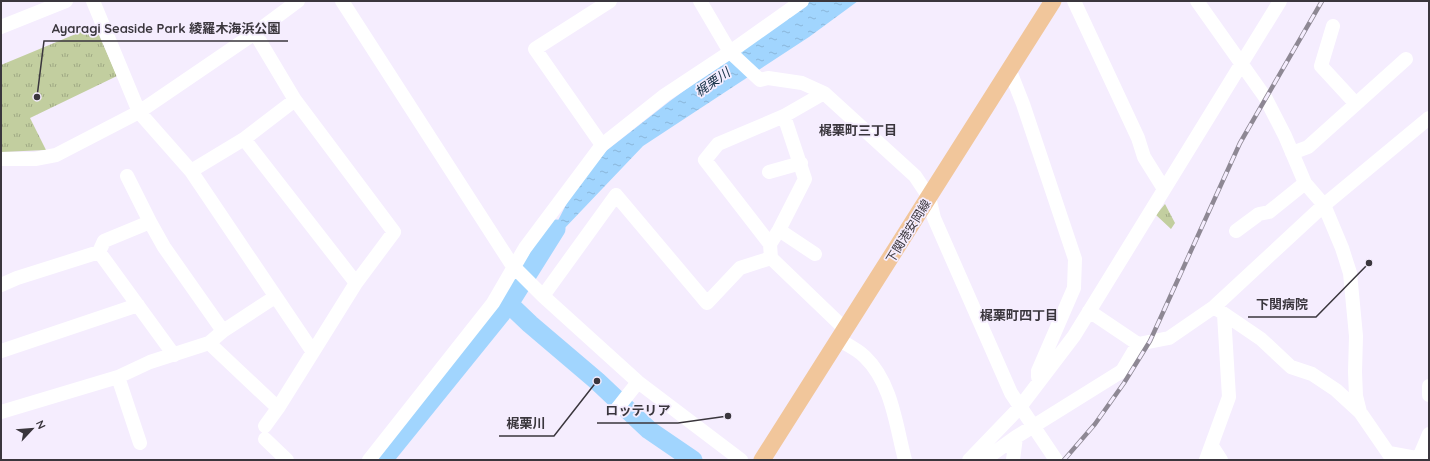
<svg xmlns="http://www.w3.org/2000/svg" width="1430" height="461" font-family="Quicksand,'Noto Sans JP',sans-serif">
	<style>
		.grass { fill: url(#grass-tufts) }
		.water { fill: url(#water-ripples) }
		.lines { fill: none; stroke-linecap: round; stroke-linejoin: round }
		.river { stroke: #a1d5fe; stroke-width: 19 }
		.minor { stroke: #fff; stroke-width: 14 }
		.major { stroke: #f1c69b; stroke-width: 17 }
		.rail-casing { stroke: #8e8894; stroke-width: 4.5 }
		.rail { stroke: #f5edfe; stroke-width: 3; stroke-dasharray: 9; stroke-linecap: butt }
		.labels { text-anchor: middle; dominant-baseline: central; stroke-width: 3.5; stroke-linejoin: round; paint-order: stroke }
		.street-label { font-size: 12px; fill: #3a363d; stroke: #f5edfe }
		.water-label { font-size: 13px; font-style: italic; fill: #112e43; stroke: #f5edfe }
		.neighbourhood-label { font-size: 13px; font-weight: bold; fill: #3a363d; stroke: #f5edfe }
		.leader { fill: none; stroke: #3a363d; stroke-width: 1.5 }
		.callout-dot { fill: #3a363d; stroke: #f5edfe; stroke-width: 1.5 }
		.callout-label { font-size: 13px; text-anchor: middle; font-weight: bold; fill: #3a363d; stroke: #f5edfe; stroke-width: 3.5; stroke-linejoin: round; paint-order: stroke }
	</style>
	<defs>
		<pattern id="grass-tufts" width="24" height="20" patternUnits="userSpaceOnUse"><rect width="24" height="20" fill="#c2ce9f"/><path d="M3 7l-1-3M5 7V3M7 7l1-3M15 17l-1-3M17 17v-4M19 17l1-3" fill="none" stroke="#9fa883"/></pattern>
		<pattern id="water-ripples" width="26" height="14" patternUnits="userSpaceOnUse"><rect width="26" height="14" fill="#a1d5fe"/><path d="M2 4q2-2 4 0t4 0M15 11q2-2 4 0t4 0" fill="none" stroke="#8bb7db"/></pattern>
	</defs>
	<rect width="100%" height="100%" fill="#f5edfe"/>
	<path class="grass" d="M 95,26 L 117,76 L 30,118 L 46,150 L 1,152 L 1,65 Z
		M 1165,204 L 1175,223 L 1171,229 L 1156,215 Z"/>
	<path class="water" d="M 807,1 L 858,1 L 809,37 L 643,146 L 542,252 L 572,193 L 606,151 L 670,101 Z"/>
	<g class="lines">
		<path class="river" d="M 509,304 L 530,324 L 597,381 L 649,430 L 693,460
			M 383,460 L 509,304 L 556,229"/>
		<path class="minor" d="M 93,1 L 139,112 L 191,171 L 313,352 L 356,283 L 394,232 L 295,100 L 255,33
			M 342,1 L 512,265 L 543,296 L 638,382 L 741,460
			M 700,1 L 730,52 L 760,80 L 768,78 L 802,83 L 824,93 L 915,176 L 929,197 L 934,218 L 1011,393 L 1056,460
			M 1074,1 L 1138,138 L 1144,157 L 1164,189
			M 1197,1 L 1265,97 L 1285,136 L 1305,183 L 1324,205 L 1342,248 L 1350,273 L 1356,336 L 1355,372 L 1356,396 L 1360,412
			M 1333,26 L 1321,66 L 1356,104
			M 1,27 L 66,1
			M 1010,71 L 1023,104 L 1075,259 L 1074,288 L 1038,371 L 1038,377
			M 244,139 L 356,283
			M 602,145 L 535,49 L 610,1
			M 1292,153 L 1308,147 L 1406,59
			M 1,159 L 35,159 L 56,155 L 139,112 L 255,33 L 298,1
			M 191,171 L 244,139 L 295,100
			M 769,172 L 801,163
			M 127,176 L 150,222
			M 779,230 L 815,254
			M 1236,231 L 1259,214 L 1269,212 L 1305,183
			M 770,244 L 779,230 L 805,179 L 784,116
			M 99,252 L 104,241 L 150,222 L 164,247 L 223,331
			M 771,258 L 846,330
			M 1,285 L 17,278 L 99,252 L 174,355
			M 543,296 L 616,195 L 707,303 L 740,268 L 771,258 L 770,244 L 705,160 L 718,144 L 784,116 L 824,93
			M 1214,307 L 1261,339 L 1291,367 L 1312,374 L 1336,390 L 1360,412 L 1393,460
			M 1089,311 L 1138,344
			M 839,340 C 848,345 858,350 865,357 C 892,383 896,426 905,460
			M 209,343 L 278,408 L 313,352
			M 1,351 L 138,305
			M 118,377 L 140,443
			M 1429,386 L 1429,395
			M 616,410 L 638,382
			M 1,412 L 118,377 L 150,362 L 209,343 L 223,331 L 275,297
			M 265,426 L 278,408
			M 265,439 L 287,460
			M 1212,446 L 1221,460
			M 1389,453 L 1427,460
			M 369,460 L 493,303 L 525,248 L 602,145 L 665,95 L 730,52 L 802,1
			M 969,460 L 1020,407 L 1074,336 L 1280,1
			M 984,460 L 1016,437 L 1122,371 L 1138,344 L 1169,338 L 1214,307 L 1324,205 L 1429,118
			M 1013,460 L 1016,437
			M 1206,460 L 1229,397 L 1224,314
			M 1418,460 L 1429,434"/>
		<path class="major" d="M 762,460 L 1053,1"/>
		<g class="rail-casing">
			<path id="rail" d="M 1064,460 L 1095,424 L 1124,383 L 1150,341 L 1240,143 L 1322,1"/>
		</g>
		<use href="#rail" class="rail"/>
	</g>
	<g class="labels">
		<g class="street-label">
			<text transform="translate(908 231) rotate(-58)">下関港安岡線</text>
		</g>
		<g class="water-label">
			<text transform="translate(712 82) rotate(-35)">梶栗川</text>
		</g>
		<g class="neighbourhood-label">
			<text x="858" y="130">梶栗町三丁目</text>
			<text x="1019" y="315">梶栗町四丁目</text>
		</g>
	</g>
	<path class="leader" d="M37 97L44 41H288M1369 263L1316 317H1248M728 416L678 423H597M597 381L554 436H499"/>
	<g class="callout-dot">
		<circle cx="37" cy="97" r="4"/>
		<circle cx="1369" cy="263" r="4"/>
		<circle cx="728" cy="416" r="4"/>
		<circle cx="597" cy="381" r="4"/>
	</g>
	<g class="callout-label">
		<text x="166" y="33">Ayaragi Seaside Park 綾羅木海浜公園</text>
		<text x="1282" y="309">下関病院</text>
		<text x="638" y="415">ロッテリア</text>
		<text x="526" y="428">梶栗川</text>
	</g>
	<rect width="1430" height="461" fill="none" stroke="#3a363d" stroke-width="4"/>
	<g transform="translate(32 429) rotate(64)" stroke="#f5edfe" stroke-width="3" paint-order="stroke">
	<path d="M0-3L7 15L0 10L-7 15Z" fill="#3a363d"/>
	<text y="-6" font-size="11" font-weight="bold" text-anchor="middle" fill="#3a363d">N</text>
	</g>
</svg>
